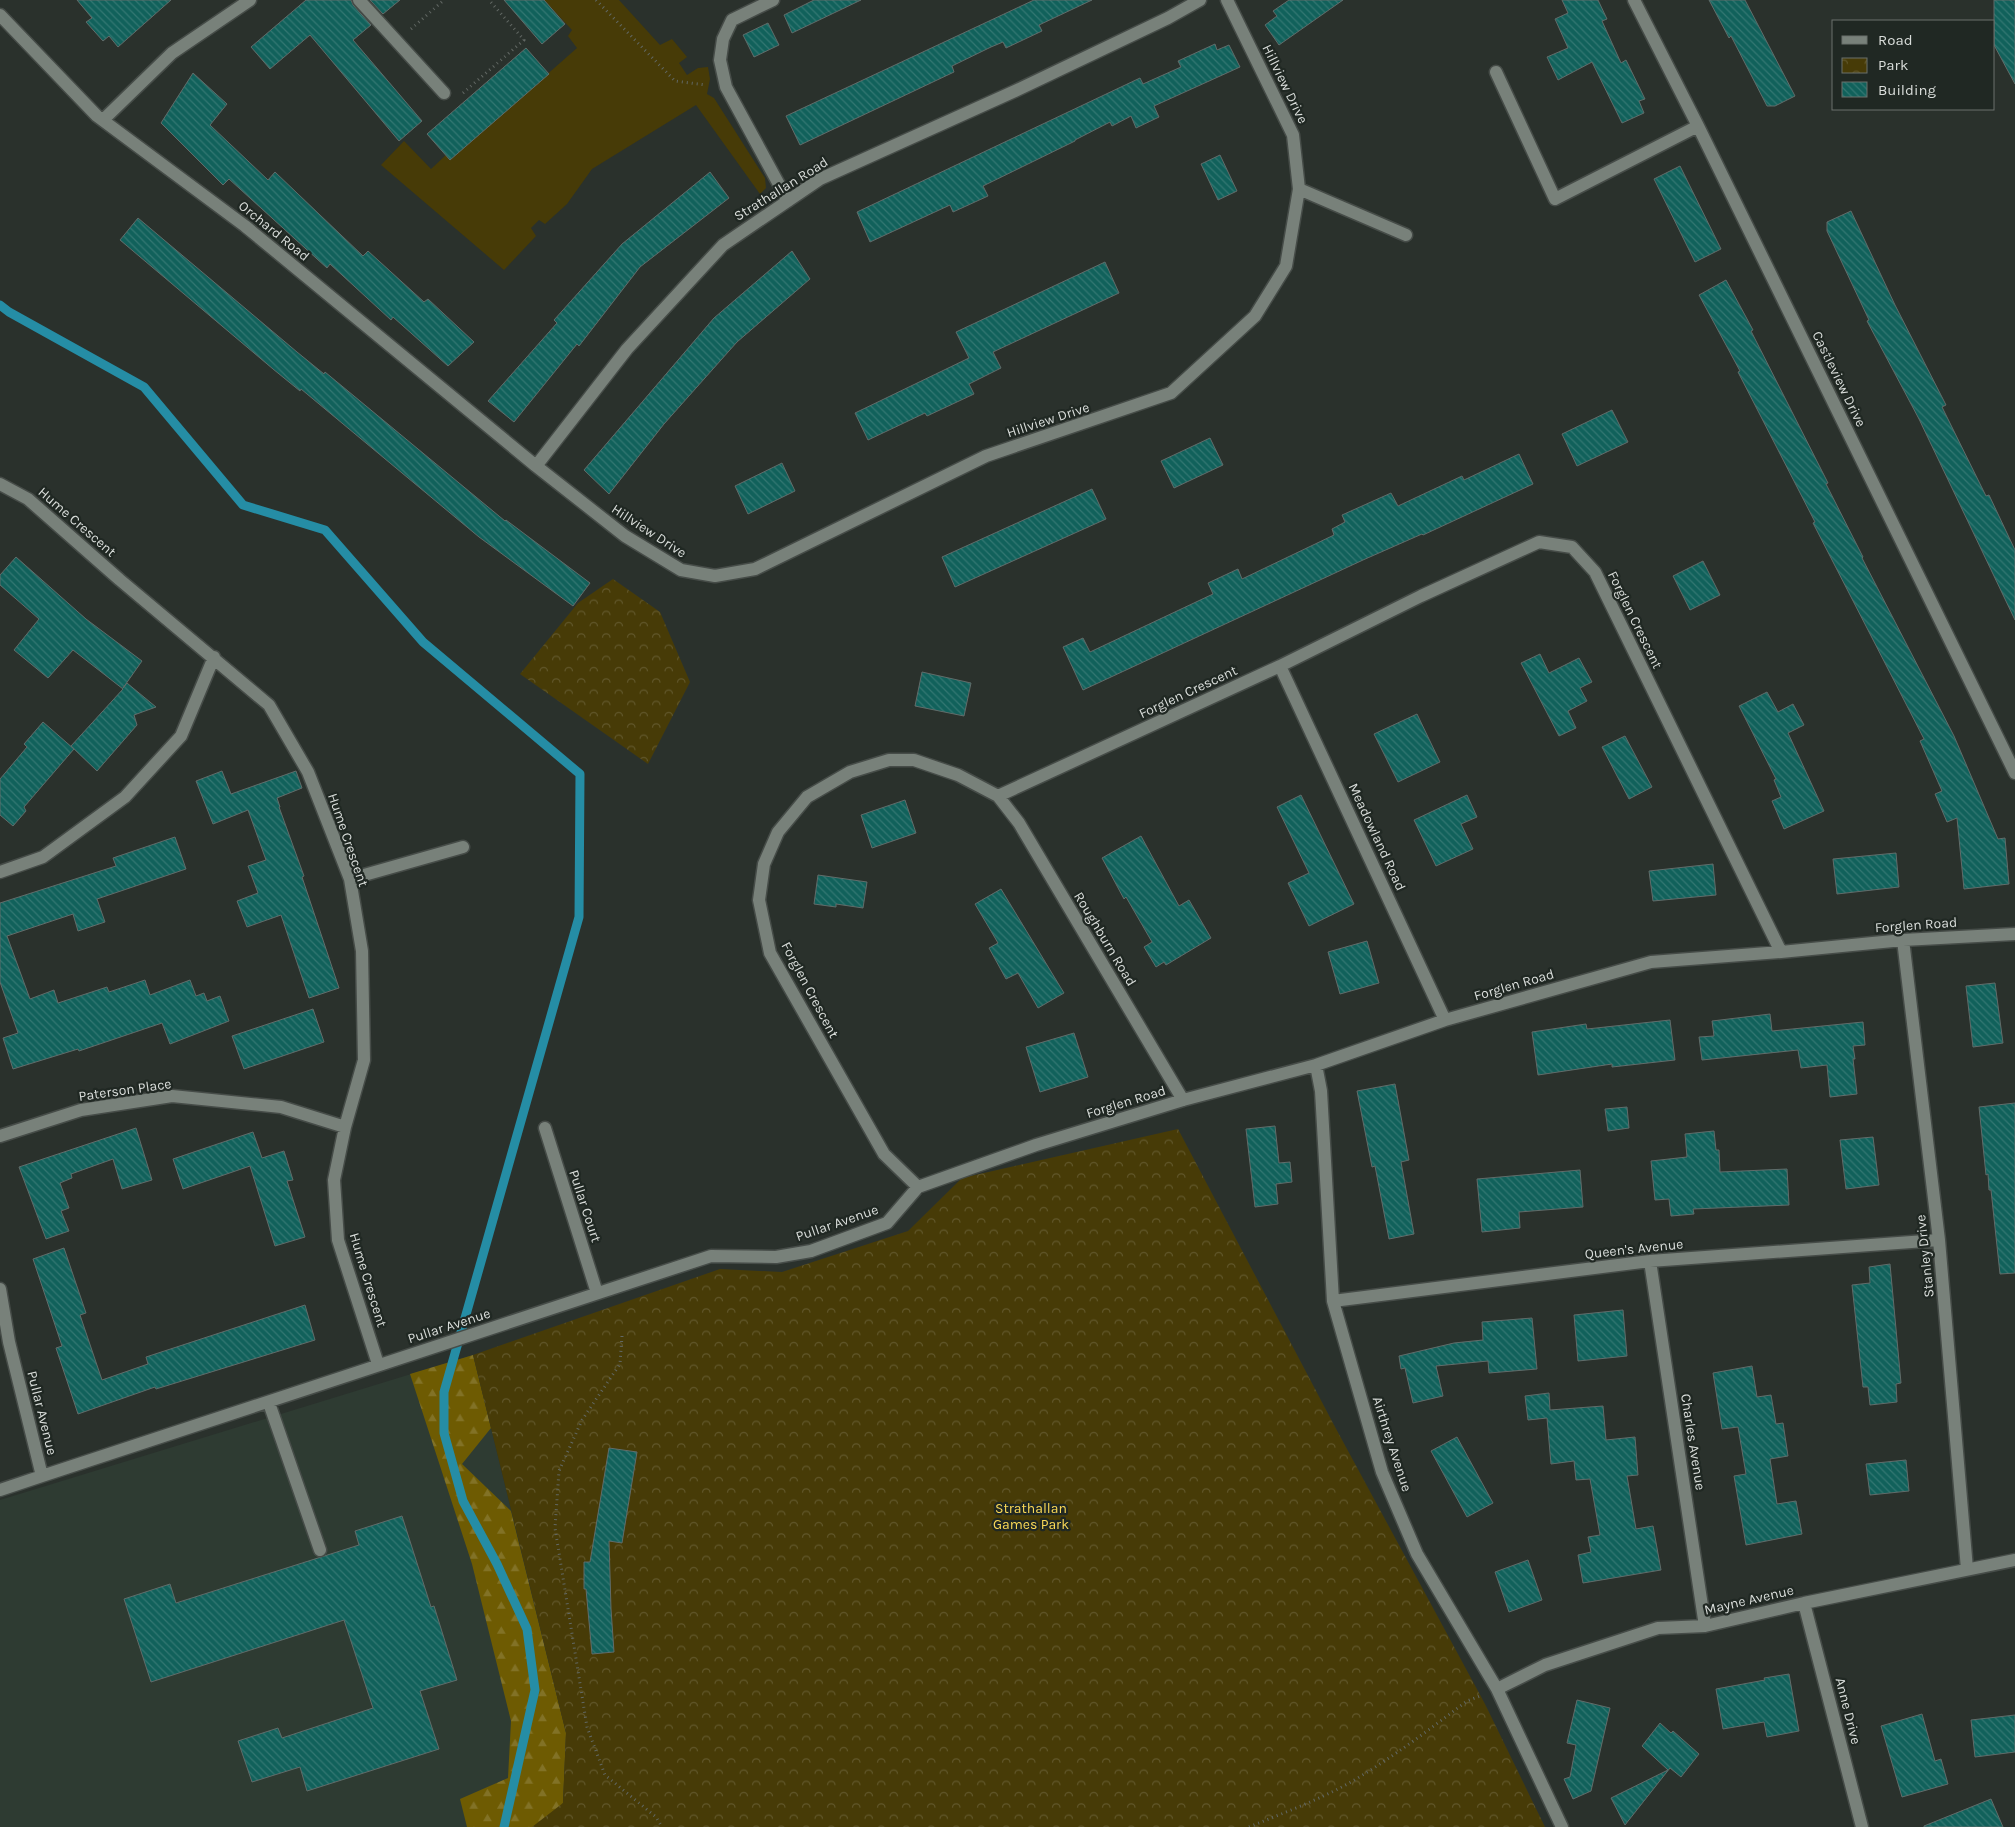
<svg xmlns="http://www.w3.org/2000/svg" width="2015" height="1827" font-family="Karla,sans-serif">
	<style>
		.built { fill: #2e3b32 }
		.green { fill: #473b07 }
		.forest { fill: url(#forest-firs) }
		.park { fill: url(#park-crowns) }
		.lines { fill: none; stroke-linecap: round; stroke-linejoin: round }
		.stream { stroke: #258da5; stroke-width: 9 }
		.building { fill: url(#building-back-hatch); stroke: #616c6a }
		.minor-casing { stroke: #464c48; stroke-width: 15 }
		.path { stroke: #626864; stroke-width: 3; stroke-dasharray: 1 4; stroke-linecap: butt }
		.minor { stroke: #78817a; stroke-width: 12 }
		.labels { text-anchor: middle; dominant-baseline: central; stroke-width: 4.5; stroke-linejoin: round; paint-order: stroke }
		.street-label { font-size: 14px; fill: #d9ddda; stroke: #202823 }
		.park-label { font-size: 14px; fill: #fbd956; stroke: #202823 }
	</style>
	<defs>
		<pattern id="forest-firs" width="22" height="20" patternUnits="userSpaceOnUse" patternTransform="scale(1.25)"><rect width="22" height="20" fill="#6e5b02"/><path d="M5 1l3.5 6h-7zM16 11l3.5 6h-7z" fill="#827226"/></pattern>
		<pattern id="park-crowns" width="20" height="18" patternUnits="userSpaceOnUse" patternTransform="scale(1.25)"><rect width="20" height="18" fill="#473b07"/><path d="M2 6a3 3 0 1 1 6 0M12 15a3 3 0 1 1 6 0" fill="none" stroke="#61572b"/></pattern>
		<pattern id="building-back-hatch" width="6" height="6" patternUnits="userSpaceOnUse" patternTransform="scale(1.25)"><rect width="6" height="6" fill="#11615b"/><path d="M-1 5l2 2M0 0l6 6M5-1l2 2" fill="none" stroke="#337772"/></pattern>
	</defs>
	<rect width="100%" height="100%" fill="#2a312c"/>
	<path class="built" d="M 473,1355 L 566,1733 L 532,1827 L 0,1827 L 0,1500 Z"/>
	<path class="green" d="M 544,0 L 619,0 L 660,45 L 672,39 L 687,57 L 679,63 L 687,75 L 698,68 L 708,67 L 710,79 L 707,94 L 714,98 L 765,178 L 766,188 L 760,194 L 696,105 L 592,169 L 567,204 L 545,224 L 539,220 L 531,228 L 536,236 L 504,270 L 381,165 L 404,141 L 431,169 L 446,155 L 450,160 L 577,48 L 568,36 L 572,30 Z"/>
	<path class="forest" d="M 473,1355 L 491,1428 L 462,1464 L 511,1511 L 566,1733 L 563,1803 L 551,1827 L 467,1827 L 460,1799 L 508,1778 L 511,1721 L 472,1564 L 410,1374 Z"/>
	<path class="park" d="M 613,579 L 660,612 L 690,682 L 648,764 L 520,674 L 578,603 Z
		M 1178,1129 L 1334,1425 L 1485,1704 L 1545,1827 L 532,1827 L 563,1803 L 566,1733 L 473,1355 L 720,1269 L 782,1272 L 908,1231 L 962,1178 Z"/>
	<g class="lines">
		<path class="stream" d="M 0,305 L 9,312 L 144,387 L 243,505 L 325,530 L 423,642 L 580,774 L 579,917 L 444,1392 L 444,1433 L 463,1501 L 497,1564 L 527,1629 L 535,1690 L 504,1827"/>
	</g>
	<path class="building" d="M 77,0 L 171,0 L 118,47 L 109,36 L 103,41 L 86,22 L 92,18 Z
		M 306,0 L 351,0 L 353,5 L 371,25 L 353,40 L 422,121 L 399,141 L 310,35 L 270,69 L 251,47 Z
		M 370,0 L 400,0 L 383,14 Z
		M 504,0 L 544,0 L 565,24 L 542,44 Z
		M 814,0 L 861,0 L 792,33 L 784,15 Z
		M 1034,0 L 1092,0 L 1039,25 L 1042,31 L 1006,48 L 1003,42 L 991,47 L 952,66 L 954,72 L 800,145 L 786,116 Z
		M 1289,0 L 1343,0 L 1279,45 L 1265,25 L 1277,16 L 1273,11 Z
		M 1562,0 L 1598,0 L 1607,19 L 1602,21 L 1621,63 L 1626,60 L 1645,99 L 1639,101 L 1644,113 L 1622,123 L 1592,62 L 1558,80 L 1547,57 L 1568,48 L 1555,19 L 1568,13 Z
		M 1709,0 L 1745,0 L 1795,96 L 1775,106 L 1767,106 L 1731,36 L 1729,38 Z
		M 1994,0 L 2015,0 L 2015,84 L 1994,45 Z
		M 768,23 L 779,45 L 754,57 L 743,35 Z
		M 1215,44 L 1217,50 L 1229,45 L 1240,67 L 1154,106 L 1159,117 L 1136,128 L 1131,116 L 1112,126 L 1110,122 L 1075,140 L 1075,141 L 983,186 L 988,196 L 953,212 L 950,205 L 870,242 L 857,212 L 1140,78 L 1143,84 L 1181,67 L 1178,61 Z
		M 526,48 L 549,74 L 450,160 L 427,134 Z
		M 193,73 L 227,104 L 210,125 L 268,180 L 275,172 L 363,256 L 368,251 L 424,302 L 428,299 L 474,342 L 448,366 L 393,317 L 391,320 L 330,264 L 327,268 L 229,179 L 223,185 L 161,123 Z
		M 1220,155 L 1237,191 L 1218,200 L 1201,164 Z
		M 1680,166 L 1721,249 L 1695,262 L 1654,179 Z
		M 710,172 L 729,198 L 640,267 L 579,346 L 577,344 L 514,422 L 488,401 L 557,323 L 554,320 L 622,244 Z
		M 1851,211 L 1895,305 L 1946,405 L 1942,407 L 1986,496 L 1989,495 L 2015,550 L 2015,620 L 1919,419 L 1867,321 L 1869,320 L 1827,231 L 1827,222 Z
		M 138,218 L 297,352 L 324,374 L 325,372 L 505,521 L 506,520 L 590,583 L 573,606 L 479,537 L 301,389 L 300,391 L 273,369 L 120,240 Z
		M 792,251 L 810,279 L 737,342 L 664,424 L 609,494 L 584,470 L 714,318 Z
		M 1105,262 L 1119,293 L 993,352 L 1001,368 L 969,384 L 974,394 L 927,416 L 925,413 L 868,440 L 855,413 L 969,358 L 956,332 Z
		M 1726,280 L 1753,330 L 1751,331 L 1828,483 L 1826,484 L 1863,557 L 1862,558 L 1954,736 L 1998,839 L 2005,838 L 2009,884 L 1964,889 L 1957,818 L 1947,822 L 1935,794 L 1942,791 L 1920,741 L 1924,739 L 1813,523 L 1815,522 L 1738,372 L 1740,371 L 1699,295 Z
		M 1612,410 L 1628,442 L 1577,466 L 1562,434 Z
		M 1210,438 L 1223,465 L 1174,488 L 1161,461 Z
		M 1519,454 L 1533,484 L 1423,535 L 1422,534 L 1363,560 L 1083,690 L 1063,647 L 1083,638 L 1090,652 L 1213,594 L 1208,583 L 1238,569 L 1242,579 L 1334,535 L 1332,529 L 1345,522 L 1342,515 L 1391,493 L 1398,506 L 1462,476 L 1464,480 Z
		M 782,463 L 795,491 L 748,514 L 735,486 Z
		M 1092,489 L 1106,519 L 955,587 L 942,557 Z
		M 16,557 L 86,619 L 142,661 L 123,688 L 127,683 L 156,707 L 134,715 L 137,725 L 97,771 L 71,746 L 123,689 L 73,650 L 48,678 L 14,650 L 39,619 L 0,585 L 0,575 Z
		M 1703,561 L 1720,595 L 1690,610 L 1673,576 Z
		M 1540,654 L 1549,673 L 1579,658 L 1592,682 L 1580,688 L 1587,701 L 1568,711 L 1576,728 L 1559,736 L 1521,663 Z
		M 922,672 L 971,683 L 964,716 L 915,706 Z
		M 1767,692 L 1778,712 L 1793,704 L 1804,725 L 1788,733 L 1824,811 L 1784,829 L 1772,801 L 1781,797 L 1774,780 L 1776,779 L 1739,706 Z
		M 1417,714 L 1440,762 L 1398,782 L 1374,734 Z
		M 43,722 L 74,749 L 24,807 L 26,811 L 13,826 L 0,815 L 0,779 L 27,747 L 24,744 Z
		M 1625,736 L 1652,787 L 1629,799 L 1602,747 Z
		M 222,771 L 231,794 L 296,771 L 302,788 L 277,798 L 280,807 L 279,807 L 304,876 L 302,877 L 339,988 L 309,998 L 281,915 L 247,927 L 237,901 L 258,893 L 248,866 L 266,860 L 248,810 L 213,824 L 196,781 Z
		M 1301,795 L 1354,904 L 1309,926 L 1288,883 L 1309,873 L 1277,807 Z
		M 1467,795 L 1477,817 L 1461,824 L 1473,849 L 1436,866 L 1414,820 Z
		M 905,800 L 916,833 L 872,848 L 861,815 Z
		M 1141,836 L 1179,906 L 1189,900 L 1211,938 L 1166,965 L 1164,962 L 1156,967 L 1144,947 L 1152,942 L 1126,897 L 1124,899 L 1102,858 Z
		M 175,837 L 186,869 L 97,899 L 105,922 L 78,931 L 73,914 L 7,936 L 30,999 L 54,990 L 58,1003 L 107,987 L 109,992 L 145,980 L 150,995 L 190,980 L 196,996 L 204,993 L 207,1001 L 220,996 L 229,1021 L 170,1044 L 162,1023 L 79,1051 L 78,1049 L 13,1069 L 3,1038 L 18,1033 L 0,982 L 0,903 L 116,866 L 113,858 Z
		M 1896,853 L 1899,887 L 1837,894 L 1833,859 Z
		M 1713,864 L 1716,895 L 1653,901 L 1649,871 Z
		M 818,875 L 867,882 L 863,908 L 836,904 L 836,907 L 814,904 Z
		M 1001,889 L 1064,993 L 1038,1008 L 1018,973 L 1006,979 L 989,948 L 998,943 L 975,904 Z
		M 1367,941 L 1379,983 L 1340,994 L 1328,952 Z
		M 1995,983 L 2003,1043 L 1973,1047 L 1966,986 Z
		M 313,1009 L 324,1042 L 244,1069 L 232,1036 Z
		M 1770,1014 L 1772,1031 L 1863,1022 L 1865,1045 L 1853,1046 L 1855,1059 L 1853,1059 L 1857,1094 L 1830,1097 L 1827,1065 L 1801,1068 L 1798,1050 L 1702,1060 L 1699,1037 L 1714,1036 L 1712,1021 Z
		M 1670,1020 L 1675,1060 L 1612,1067 L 1612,1064 L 1538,1075 L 1532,1032 L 1586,1024 L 1587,1029 Z
		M 1074,1033 L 1088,1077 L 1040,1092 L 1026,1047 Z
		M 1395,1084 L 1409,1160 L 1401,1162 L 1414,1234 L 1389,1239 L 1375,1166 L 1372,1167 L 1357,1091 Z
		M 2015,1103 L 2015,1273 L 2000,1274 L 1991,1190 L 1989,1190 L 1988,1174 L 1986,1175 L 1979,1107 Z
		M 1627,1107 L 1629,1128 L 1608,1131 L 1605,1109 Z
		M 1275,1126 L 1279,1163 L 1290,1162 L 1292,1182 L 1276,1184 L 1278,1204 L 1255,1207 L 1246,1129 Z
		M 136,1128 L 152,1180 L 122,1189 L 113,1159 L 71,1174 L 72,1178 L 60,1183 L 69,1208 L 61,1211 L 69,1231 L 46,1239 L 19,1167 Z
		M 1714,1131 L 1716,1150 L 1719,1150 L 1720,1172 L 1787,1169 L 1789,1205 L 1693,1209 L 1694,1214 L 1671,1216 L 1669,1199 L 1655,1200 L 1651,1161 L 1687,1157 L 1685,1134 Z
		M 253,1132 L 262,1158 L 284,1151 L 293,1180 L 287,1181 L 305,1237 L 275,1246 L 250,1166 L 183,1189 L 173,1159 Z
		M 1873,1137 L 1879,1185 L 1846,1189 L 1840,1140 Z
		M 1580,1170 L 1583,1207 L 1519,1212 L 1520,1228 L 1482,1232 L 1477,1179 Z
		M 64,1248 L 86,1313 L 80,1315 L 102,1380 L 148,1364 L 146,1357 L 305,1305 L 315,1340 L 156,1389 L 155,1387 L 78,1414 L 56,1348 L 62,1346 L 33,1259 Z
		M 1890,1264 L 1901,1383 L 1896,1384 L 1897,1402 L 1870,1405 L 1868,1387 L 1863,1387 L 1852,1285 L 1870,1283 L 1869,1267 Z
		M 1623,1310 L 1627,1356 L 1578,1361 L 1574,1315 Z
		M 1532,1318 L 1537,1369 L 1489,1373 L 1488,1361 L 1436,1366 L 1443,1396 L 1413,1403 L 1405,1368 L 1401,1369 L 1399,1356 L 1454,1343 L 1483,1340 L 1482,1322 Z
		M 1752,1366 L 1757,1397 L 1771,1395 L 1776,1424 L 1783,1423 L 1788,1456 L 1770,1459 L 1777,1504 L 1796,1501 L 1802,1534 L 1746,1545 L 1734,1476 L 1746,1474 L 1738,1427 L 1722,1429 L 1713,1373 Z
		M 1549,1393 L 1550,1410 L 1603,1406 L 1606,1440 L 1635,1437 L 1638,1475 L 1627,1476 L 1636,1529 L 1653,1526 L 1661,1570 L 1583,1583 L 1578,1555 L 1591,1552 L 1588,1537 L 1600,1535 L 1590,1479 L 1576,1480 L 1574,1461 L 1551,1464 L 1547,1418 L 1528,1420 L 1525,1396 Z
		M 1457,1437 L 1493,1503 L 1467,1517 L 1431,1451 Z
		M 609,1448 L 637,1452 L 622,1543 L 609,1541 L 611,1609 L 614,1652 L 592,1654 L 586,1589 L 584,1589 L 584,1562 L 590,1562 Z
		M 1906,1460 L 1909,1491 L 1870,1495 L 1866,1464 Z
		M 402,1516 L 431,1607 L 434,1606 L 457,1680 L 420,1691 L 439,1749 L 307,1791 L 300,1767 L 252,1782 L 238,1741 L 278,1728 L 282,1738 L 373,1708 L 344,1620 L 151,1682 L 124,1599 L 170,1584 L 176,1603 L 359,1545 L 355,1531 Z
		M 1528,1560 L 1542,1600 L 1509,1612 L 1495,1572 Z
		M 1789,1674 L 1799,1731 L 1767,1737 L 1764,1722 L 1723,1729 L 1716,1689 L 1765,1680 L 1764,1678 Z
		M 1577,1700 L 1610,1708 L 1591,1791 L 1573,1799 L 1564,1779 L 1570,1777 L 1576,1745 L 1567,1743 Z
		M 1922,1714 L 1935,1761 L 1941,1759 L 1948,1784 L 1902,1797 L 1881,1726 Z
		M 2015,1715 L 2015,1752 L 1975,1757 L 1971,1720 Z
		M 1660,1723 L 1671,1733 L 1673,1731 L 1699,1754 L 1681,1777 L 1670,1768 L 1625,1825 L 1611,1798 L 1668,1770 L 1642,1746 Z
		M 1991,1799 L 2003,1827 L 1924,1827 L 1924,1826 Z"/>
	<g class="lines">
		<g class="minor-casing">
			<path id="minor" d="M 359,0 L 444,93
				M 773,0 L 732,20 L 723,39 L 720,60 L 726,87 L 788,201
				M 1634,0 L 1698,126 L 2015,773
				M 0,15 L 97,116 L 245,226 L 536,466 L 625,536 L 681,570 L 715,576 L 755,569 L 986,456 L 1171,393 L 1255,316 L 1286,266 L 1299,189 L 1293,135 L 1227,0
				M 1496,72 L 1555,199 L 1698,126
				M 103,120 L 172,53 L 250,0
				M 1299,189 L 1406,235
				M 536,466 L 627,349 L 723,245 L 820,179 L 1015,91 L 1168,18 L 1200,0
				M 0,484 L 28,499 L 120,580 L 269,705 L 308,772 L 350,879 L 362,951 L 364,1060 L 345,1127 L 334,1180 L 338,1240 L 378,1364
				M 1280,666 L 1445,1020
				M 998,796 L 1019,823 L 1183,1100
				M 0,872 L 43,857 L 125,797 L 181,736 L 214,657
				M 350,879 L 463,847
				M 1903,940 L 1939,1240 L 1967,1569
				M 1316,1065 L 1321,1091 L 1333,1301 L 1382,1472 L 1417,1554 L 1497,1689 L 1562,1827
				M 545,1128 L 597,1293
				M 0,1136 L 81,1110 L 172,1096 L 281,1107 L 345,1127
				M 918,1187 L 884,1154 L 770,953 L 759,900 L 764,864 L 778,832 L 807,797 L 850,772 L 889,760 L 914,760 L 958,775 L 998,796 L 1280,666 L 1421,596 L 1539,542 L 1572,547 L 1595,572 L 1781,952
				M 1650,1261 L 1705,1626
				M 0,1289 L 9,1342 L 42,1476 L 711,1256 L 776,1257 L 811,1251 L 887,1223 L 918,1187 L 1036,1145 L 1183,1100 L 1316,1065 L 1445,1020 L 1651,962 L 1781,952 L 1903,940 L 2015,934
				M 1333,1301 L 1650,1261 L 1939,1240
				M 269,1403 L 320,1550
				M 0,1490 L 42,1476
				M 1804,1603 L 1862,1827
				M 1497,1689 L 1545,1665 L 1658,1628 L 1705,1626 L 1804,1603 L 2015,1560"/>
		</g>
		<path class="path" d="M 596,0 L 675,81 L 706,85
			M 411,29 L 444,0
			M 463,93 L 524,40 L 489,0
			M 622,1336 L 620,1364 L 582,1420 L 559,1471 L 555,1528 L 587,1727 L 605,1775 L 656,1817 L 662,1827
			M 1249,1827 C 1283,1813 1319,1800 1351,1782 C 1392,1758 1430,1729 1467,1701 L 1480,1696"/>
		<use href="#minor" class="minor"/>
	</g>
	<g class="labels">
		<g class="street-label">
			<text transform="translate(1285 84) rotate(64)">Hillview Drive</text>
			<text transform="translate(781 189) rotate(-32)">Strathallan Road</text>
			<text transform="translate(274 231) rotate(39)">Orchard Road</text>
			<text transform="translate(1839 379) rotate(64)">Castleview Drive</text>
			<text transform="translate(1048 420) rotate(-18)">Hillview Drive</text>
			<text transform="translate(77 522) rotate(41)">Hume Crescent</text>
			<text transform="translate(649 531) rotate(33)">Hillview Drive</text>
			<text transform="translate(1635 620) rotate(64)">Forglen Crescent</text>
			<text transform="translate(1188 692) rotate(-25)">Forglen Crescent</text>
			<text transform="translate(1377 837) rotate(65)">Meadowland Road</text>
			<text transform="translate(348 840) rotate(71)">Hume Crescent</text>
			<text transform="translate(1916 925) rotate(-4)">Forglen Road</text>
			<text transform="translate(1105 939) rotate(59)">Roughburn Road</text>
			<text transform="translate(1514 985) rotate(-16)">Forglen Road</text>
			<text transform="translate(810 990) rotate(62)">Forglen Crescent</text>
			<text transform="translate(125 1090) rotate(-8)">Paterson Place</text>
			<text transform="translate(1126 1102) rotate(-17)">Forglen Road</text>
			<text transform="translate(585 1206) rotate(72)">Pullar Court</text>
			<text transform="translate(837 1223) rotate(-19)">Pullar Avenue</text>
			<text transform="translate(1634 1249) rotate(-6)">Queen's Avenue</text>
			<text transform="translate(1925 1256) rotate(-96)">Stanley Drive</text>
			<text transform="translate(368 1280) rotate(73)">Hume Crescent</text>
			<text transform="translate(449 1326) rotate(-18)">Pullar Avenue</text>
			<text transform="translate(42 1413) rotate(76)">Pullar Avenue</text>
			<text transform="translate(1693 1442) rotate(81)">Charles Avenue</text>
			<text transform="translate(1392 1444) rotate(72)">Airthrey Avenue</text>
			<text transform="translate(1749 1600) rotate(-13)">Mayne Avenue</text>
			<text transform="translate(1848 1711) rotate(76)">Anne Drive</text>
		</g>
		<g class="park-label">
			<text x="1031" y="1508">Strathallan<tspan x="1031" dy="16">Games Park</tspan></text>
		</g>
	</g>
	<rect x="1832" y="20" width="162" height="90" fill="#202823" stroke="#6a706c"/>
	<rect x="1842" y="36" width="25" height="8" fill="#78817a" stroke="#6a706c"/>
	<text x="1878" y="45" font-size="15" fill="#d9ddda">Road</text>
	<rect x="1842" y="58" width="25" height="15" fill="url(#park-crowns)" stroke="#6a706c"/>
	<text x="1878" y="70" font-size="15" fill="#d9ddda">Park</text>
	<rect x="1842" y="82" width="25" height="15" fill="url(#building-back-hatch)" stroke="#6a706c"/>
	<text x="1878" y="95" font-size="15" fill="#d9ddda">Building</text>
</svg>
